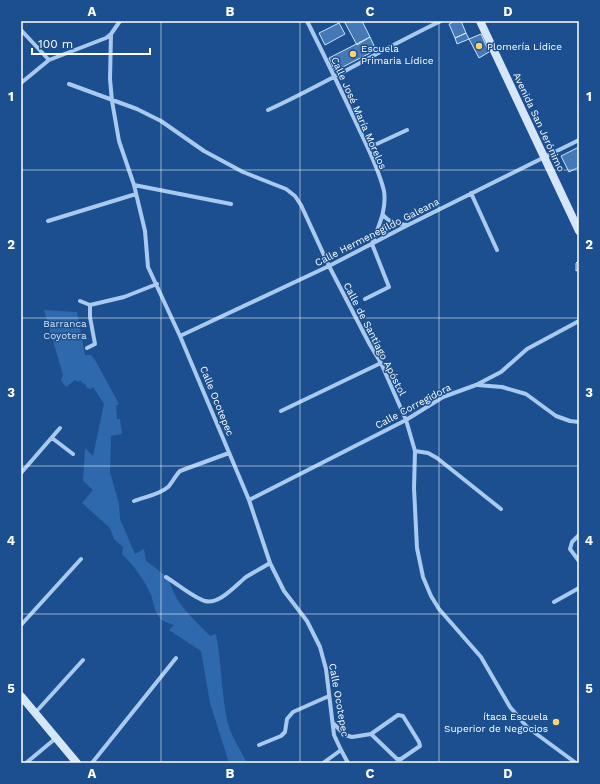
<svg xmlns="http://www.w3.org/2000/svg" width="600" height="784" font-family="'Work Sans',sans-serif">
	<style>
		.green { fill: #2e69ad }
		.building { fill: #4478b7; stroke: #cfe3fa }
		.lines { fill: none; stroke-linecap: round; stroke-linejoin: round }
		.minor { stroke: #a9c9ee; stroke-width: 4 }
		.secondary { stroke: #d6e6fa; stroke-width: 8 }
		.grid { fill: none; stroke: #fff; stroke-width: 1; stroke-opacity: 0.55 }
		.poi-dot { fill: #ffd166; stroke: #1b4f8f; stroke-width: 1.5 }
		.labels { text-anchor: middle; dominant-baseline: central; stroke-width: 3; stroke-linejoin: round; paint-order: stroke }
		.poi-label { font-size: 10px; fill: #fff; stroke: #1b4f8f; text-anchor: start }
		.street-label { font-size: 10px; fill: #fff; stroke: #1b4f8f }
		.park-label { font-size: 10px; fill: #cfe3fa; stroke: #1b4f8f }
		.neatline { fill: none; stroke: #fff; stroke-width: 1.5 }
		.grid-label { font-size: 13px; text-anchor: middle; font-weight: bold; fill: #fff }
	</style>
	<rect width="100%" height="100%" fill="#1b4f8f"/>
	<path class="green" d="M 44,310 L 77,312 L 85,355 L 91,355 L 95,360 L 119,404 L 116,406 L 117,419 L 120,419 L 122,434 L 111,436 L 110,472 L 119,504 L 120,519 L 135,554 L 144,549 L 146,561 L 169,578 C 173,602 194,619 210,636 L 216,634 C 222,664 221,694 228,724 C 232,737 241,751 247,763 L 229,763 L 210,703 L 201,651 L 169,630 L 174,625 C 169,623 163,622 160,618 C 154,611 154,603 151,595 C 144,579 135,567 122,554 L 123,547 L 114,539 L 110,528 L 82,503 L 93,490 L 83,481 L 85,448 L 93,456 L 104,404 L 93,387 L 91,389 L 87,388 L 85,384 L 82,383 L 80,380 L 79,382 L 75,380 L 66,387 L 61,380 L 63,375 Z"/>
	<path class="building" d="M 344,21 L 362,21 L 370,37 L 357,45 Z
		M 455,21 L 461,21 L 466,33 L 455,38 L 449,24 Z
		M 339,23 L 345,34 L 325,45 L 319,33 Z
		M 466,33 L 469,39 L 457,44 L 455,38 Z
		M 481,34 L 489,52 L 479,58 L 469,39 Z
		M 370,37 L 376,50 L 335,71 L 329,58 Z
		M 579,147 L 579,167 L 569,172 L 561,156 Z
		M 579,260 L 579,269 L 576,271 L 576,263 Z"/>
	<g class="lines">
		<path class="minor" d="M 307,21 C 325,57 342,92 359,129 C 368,148 379,170 384,191 C 387,210 378,227 372,244
			M 21,30 L 49,60
			M 111,34 L 110,79 L 112,101 L 119,141 L 134,185 L 145,231 L 148,267 L 180,336 L 249,500 L 270,563 L 284,591 L 307,621 L 320,647 L 326,669 L 334,735 L 341,750 L 348,763
			M 21,83 L 49,60 L 106,38 L 111,34 L 120,21
			M 69,84 L 137,109 L 161,121 L 204,151 L 243,172 L 286,189 L 295,196 L 301,205 L 329,266 L 370,345 L 381,363 L 406,420 L 415,451 L 414,488 L 417,548 L 423,577 L 431,596 L 439,609 L 481,657 L 510,707 L 527,727 L 576,763
			M 268,110 C 327,83 382,49 441,21
			M 368,148 L 407,130
			M 134,185 L 231,204
			M 471,193 L 497,250
			M 383,215 C 390,223 396,224 407,225
			M 48,221 L 136,194
			M 365,299 L 389,287 L 372,244
			M 80,301 L 90,305 L 124,297 L 157,284
			M 180,336 L 329,266 L 408,225 L 579,140
			M 87,348 L 95,344 L 90,317 L 90,305
			M 477,385 L 502,387 L 526,394 L 556,416 L 570,421 L 579,422
			M 281,411 L 381,363
			M 52,438 L 73,454
			M 415,451 L 428,453 L 437,458 L 501,509
			M 21,473 L 60,428
			M 249,500 L 406,420 L 443,397 L 476,385 L 501,372 L 527,349 L 579,321
			M 134,501 C 144,497 159,495 168,487 C 172,483 175,476 180,471 L 229,453
			M 579,535 L 572,542 L 570,549 L 579,561
			M 166,577 C 176,583 194,598 205,601 C 219,605 236,585 246,577 C 254,572 262,568 270,563
			M 554,602 L 579,588
			M 21,625 L 81,559
			M 35,713 L 83,660
			M 333,723 L 345,735 L 352,737 L 371,734 L 398,715 L 403,716 L 419,742 L 420,746 L 401,759 L 397,759 L 371,734
			M 259,745 L 281,736 L 285,732 L 287,719 L 293,712 L 329,696
			M 26,763 L 56,738
			M 92,763 L 176,658
			M 323,763 L 341,750"/>
		<path class="secondary" d="M 480,21 L 579,231
			M 21,696 L 77,763"/>
	</g>
	<path class="grid" d="M 161,21 L 161,763M 300,21 L 300,763M 439,21 L 439,763M 21,170 L 579,170M 21,318 L 579,318M 21,466 L 579,466M 21,614 L 579,614"/>
	<g class="poi-dot">
		<circle cx="479" cy="46" r="4"/>
		<circle cx="353" cy="54" r="4"/>
		<circle cx="556" cy="722" r="4"/>
	</g>
	<g class="labels">
		<g class="poi-label">
			<text x="487" y="46">Plomería Lídice</text>
			<text x="361" y="48">Escuela<tspan x="361" dy="12">Primaria Lídice</tspan></text>
			<text x="548" y="716" text-anchor="end">ítaca Escuela<tspan x="548" dy="12">Superior de Negocios</tspan></text>
		</g>
		<g class="street-label">
			<text transform="translate(359 113) rotate(66)">Calle José María Morelos</text>
			<text transform="translate(539 122) rotate(65)">Avenida San Jerónimo</text>
			<text transform="translate(377 232) rotate(-27)">Calle Hermenegildo Galeana</text>
			<text transform="translate(375 339) rotate(63)">Calle de Santiago Apóstol</text>
			<text transform="translate(217 401) rotate(68)">Calle Ocotepec</text>
			<text transform="translate(413 406) rotate(-28)">Calle Corregidora</text>
			<text transform="translate(339 700) rotate(80)">Calle Ocotepec</text>
		</g>
		<g class="park-label">
			<text x="65" y="323">Barranca<tspan x="65" dy="12">Coyotera</tspan></text>
		</g>
	</g>
	<rect width="600" height="784" fill="none" stroke="#1b4f8f" stroke-width="44"/>
	<path d="M32 48v6h118v-6" fill="none" stroke="#ffffff" stroke-width="2"/>
	<text x="38" y="48" font-size="12" fill="#ffffff" stroke="#1b4f8f" stroke-width="3" paint-order="stroke">100 m</text>
	<rect x="22" y="22" width="556" height="740" class="neatline"/>
	<g class="grid-label">
		<text x="92" y="16">A</text>
		<text x="230" y="16">B</text>
		<text x="370" y="16">C</text>
		<text x="508" y="16">D</text>
		<text x="11" y="101">1</text>
		<text x="589" y="101">1</text>
		<text x="11" y="249">2</text>
		<text x="589" y="249">2</text>
		<text x="11" y="397">3</text>
		<text x="589" y="397">3</text>
		<text x="11" y="545">4</text>
		<text x="589" y="545">4</text>
		<text x="11" y="693">5</text>
		<text x="589" y="693">5</text>
		<text x="92" y="778">A</text>
		<text x="230" y="778">B</text>
		<text x="370" y="778">C</text>
		<text x="508" y="778">D</text>
	</g>
</svg>
